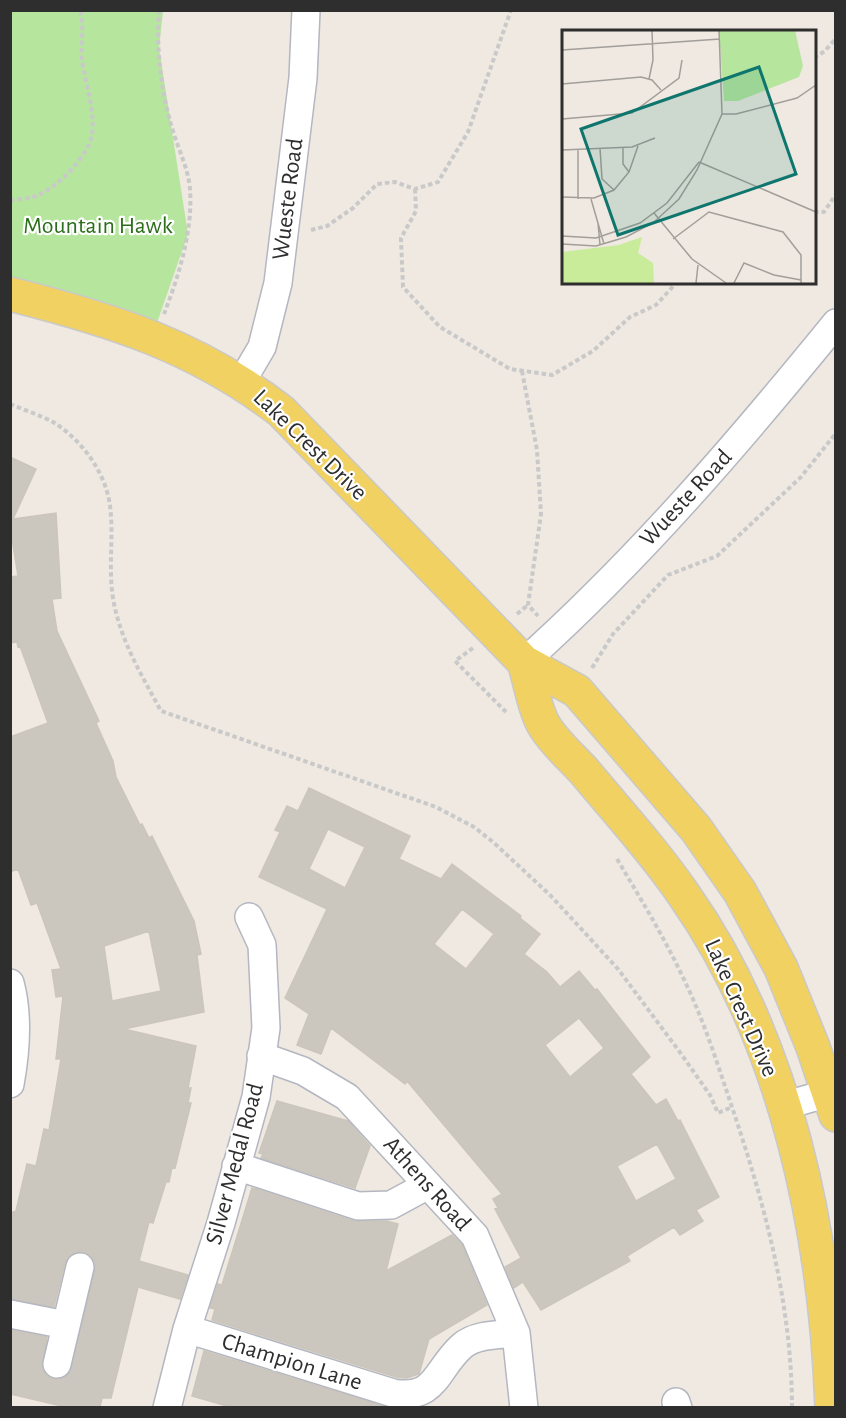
<svg xmlns="http://www.w3.org/2000/svg" width="846" height="1418" font-family="'Alegreya Sans',sans-serif">
	<style>
		.green { fill: #b6e59e }
		.building { fill: #cbc7bf; stroke: #cbc5ba; stroke-width: 1.5; fill-rule: evenodd }
		.lines { fill: none; stroke-linecap: round; stroke-linejoin: round }
		.minor-casing { stroke: #b4b7c1; stroke-width: 30 }
		.major-casing { stroke: #c9c9c9; stroke-width: 36 }
		.path { stroke: #c9c9c9; stroke-width: 4; stroke-dasharray: 4.5 3; stroke-linecap: butt }
		.minor { stroke: #fff; stroke-width: 27 }
		.major { stroke: #f2d163; stroke-width: 33 }
		.labels { text-anchor: middle; dominant-baseline: central; stroke-width: 4.5; stroke-linejoin: round; paint-order: stroke }
		.street-label { font-size: 24px; fill: #2e2e2e; stroke: #fff }
		.park-label { font-size: 24px; fill: #2c6e1b; stroke: #fff }
		.inset-road { fill: none; stroke: #a29e99; stroke-width: 1.5 }
		.view { fill: #0f766e; fill-opacity: 0.15; stroke: #0f766e; stroke-width: 3 }
		.inset-edge { fill: none; stroke: #2e2e2e; stroke-width: 3 }
	</style>
	<rect width="100%" height="100%" fill="#efe9e1"/>
	<path class="green" d="M 10,11 L 163,11 L 159,48 L 188,234 L 152,337 L 11,298 Z"/>
	<path class="building" d="M 10,457 L 36,469 L 13,519 L 56,513 L 61,598 L 52,599 L 57,631 L 99,721 L 96,723 L 113,761 L 116,777 L 140,825 L 142,824 L 149,838 L 152,836 L 194,921 L 201,954 L 197,955 L 204,1012 L 124,1029 L 196,1046 L 188,1088 L 191,1088 L 188,1103 L 191,1103 L 175,1168 L 172,1167 L 169,1182 L 166,1182 L 153,1223 L 149,1222 L 139,1261 L 188,1275 L 180,1299 L 138,1287 L 111,1398 L 102,1398 L 100,1407 L 66,1407 L 10,1394 L 10,1330 L 47,1337 L 42,1369 L 47,1376 L 54,1379 L 69,1374 L 95,1270 L 90,1255 L 83,1252 L 75,1252 L 65,1263 L 54,1307 L 10,1299 L 10,1213 L 16,1211 L 27,1164 L 36,1166 L 44,1129 L 49,1130 L 61,1059 L 56,1059 L 63,996 L 56,997 L 52,970 L 61,969 L 37,903 L 31,905 L 18,869 L 10,872 L 10,737 L 48,723 L 20,646 L 18,647 L 17,642 L 10,643 L 10,577 L 18,576 L 10,526 ZM 149,931 L 161,991 L 112,1001 L 104,946 Z
		M 309,788 L 410,836 L 399,859 L 441,879 L 452,864 L 521,916 L 520,918 L 540,934 L 524,954 L 547,972 L 560,987 L 579,971 L 595,990 L 597,989 L 650,1057 L 631,1074 L 656,1105 L 666,1099 L 678,1121 L 680,1120 L 719,1197 L 696,1210 L 703,1221 L 680,1235 L 674,1227 L 627,1256 L 630,1261 L 541,1310 L 523,1282 L 514,1288 L 505,1267 L 521,1258 L 495,1209 L 498,1208 L 493,1199 L 502,1194 L 407,1081 L 405,1084 L 331,1028 L 321,1054 L 297,1045 L 309,1014 L 285,998 L 327,909 L 259,877 L 280,832 L 275,830 L 287,806 L 298,811 ZM 328,829 L 365,847 L 345,888 L 309,869 ZM 462,909 L 494,934 L 466,969 L 434,944 ZM 579,1018 L 604,1048 L 570,1077 L 545,1045 ZM 657,1144 L 676,1179 L 636,1201 L 617,1166 Z
		M 277,1101 L 348,1121 L 370,1146 L 355,1188 L 261,1158 L 263,1154 L 259,1153 Z
		M 252,1188 L 353,1221 L 387,1221 L 398,1224 L 386,1271 L 452,1235 L 462,1245 L 487,1305 L 429,1339 L 419,1374 L 407,1378 L 396,1377 L 212,1320 L 215,1309 L 210,1308 L 218,1284 L 222,1285 Z
		M 204,1351 L 387,1407 L 230,1407 L 192,1396 Z"/>
	<g class="lines">
		<g class="minor-casing">
			<path id="minor" d="M 242,381 L 262,347 L 278,283 L 303,78 L 306,10
				M 524,662 C 639,559 739,442 836,323
				M 10,983 C 19,1016 16,1051 10,1084
				M 261,1056 L 303,1071 L 347,1097 L 475,1236 L 516,1333 L 524,1408
				M 783,1106 L 836,1091
				M 236,1166 L 358,1206 L 391,1205 L 428,1185
				M 10,1314 L 66,1325
				M 187,1329 L 393,1393 C 437,1400 435,1370 462,1346 C 476,1334 498,1335 516,1333
				M 57,1364 L 80,1267
				M 676,1402 L 678,1408
				M 167,1408 L 187,1329 L 221,1223 L 256,1097 L 266,1028 L 262,945 L 249,917"/>
		</g>
		<g class="major-casing">
			<path id="major" d="M 10,294 C 113,320 196,346 281,411 L 524,662 L 577,691 L 696,829 L 740,892 L 781,968 L 813,1047 L 836,1115
				M 524,662 C 530,680 535,712 545,727 C 555,743 571,757 584,771 C 618,812 654,851 684,895 C 786,1040 826,1233 832,1408"/>
		</g>
		<path class="path" d="M 159,10 C 156,49 161,91 172,128 C 178,149 188,167 190,189 C 193,231 179,275 164,314
			M 814,58 L 825,51 L 836,38
			M 415,189 L 416,211 L 401,238 L 403,287 L 440,327 L 510,369 L 552,375 L 593,351 L 630,317 L 656,305 L 677,282
			M 10,200 C 19,199 30,199 38,195 C 57,188 89,155 92,135 C 95,110 86,85 82,61 C 80,44 85,27 80,10
			M 814,212 L 824,212 L 836,194
			M 311,230 L 327,226 L 353,208 L 377,184 L 395,182 L 415,189 L 438,182 L 468,132 L 511,10
			M 522,371 L 537,450 L 541,514 L 528,605 L 538,616
			M 10,404 C 24,410 40,415 53,422 C 82,440 106,473 110,506 C 114,537 108,567 113,598 C 120,640 141,674 161,711 L 436,807 L 474,827 L 493,842 L 551,896 L 618,969 L 679,1051 L 710,1095 L 718,1113 L 732,1107
			M 517,614 L 528,605
			M 473,648 L 455,661 L 506,712
			M 592,668 L 613,634 L 668,575 L 717,556 L 801,477 L 836,433
			M 617,859 C 642,901 667,942 687,986 C 706,1026 719,1069 733,1110 C 765,1206 792,1305 792,1408"/>
		<use href="#minor" class="minor"/>
		<use href="#major" class="major"/>
	</g>
	<g class="labels">
		<g class="street-label">
			<text transform="translate(288 199) rotate(-83)">Wueste Road</text>
			<text transform="translate(310 445) rotate(44)">Lake Crest Drive</text>
			<text transform="translate(686 498) rotate(-47)">Wueste Road</text>
			<text transform="translate(741 1008) rotate(66)">Lake Crest Drive</text>
			<text transform="translate(235 1164) rotate(-75)">Silver Medal Road</text>
			<text transform="translate(427 1184) rotate(48)">Athens Road</text>
			<text transform="translate(292 1362) rotate(17)">Champion Lane</text>
		</g>
		<g class="park-label">
			<text x="98" y="226">Mountain Hawk</text>
		</g>
	</g>
	<g transform="translate(562 30)">
		<rect width="254" height="254" fill="#efe9e1"/>
		<path d="M 157,0 L 233,0 L 241,36 L 237,47 L 176,71 L 162,71 Z" fill="#b6e59e"/>
		<path d="M 80,207 L 76,223 L 91,233 L 92,253 L 0,253 L 0,222 L 57,215 Z" fill="#c9ec9a"/>
		<path class="inset-road" d="M 0,20 L 158,9M 87,49 L 91,30 L 90,0M 0,54 L 79,47 L 90,50 L 99,60M 160,84 L 174,84 L 235,68 L 254,55M 0,89 L 70,83 L 117,48 L 120,30M 61,117 L 61,134 L 67,142M 38,118 L 40,149 L 52,160M 16,119 L 16,169M 0,120 L 70,117 L 93,108M 137,132 L 254,182M 0,167 L 32,168 L 52,160 L 67,142 L 76,116M 29,169 L 42,214M 92,183 L 130,229 L 164,253M 36,193 L 38,215M 0,206 L 34,208 L 78,193 L 105,173 L 137,132M 111,209 L 147,182 L 221,202 L 239,225 L 239,253M 0,214 L 34,216 L 64,207 L 91,193 L 117,169 L 135,140 L 160,84 L 157,0M 134,253 L 136,235M 172,253 L 182,233 L 212,245 L 239,250"/>
		<path class="view" d="M 197,37 L 234,144 L 56,205 L 19,99 Z"/>
		<rect width="254" height="254" class="inset-edge"/>
	</g>
	<rect width="846" height="1418" fill="none" stroke="#2e2e2e" stroke-width="24"/>
</svg>
